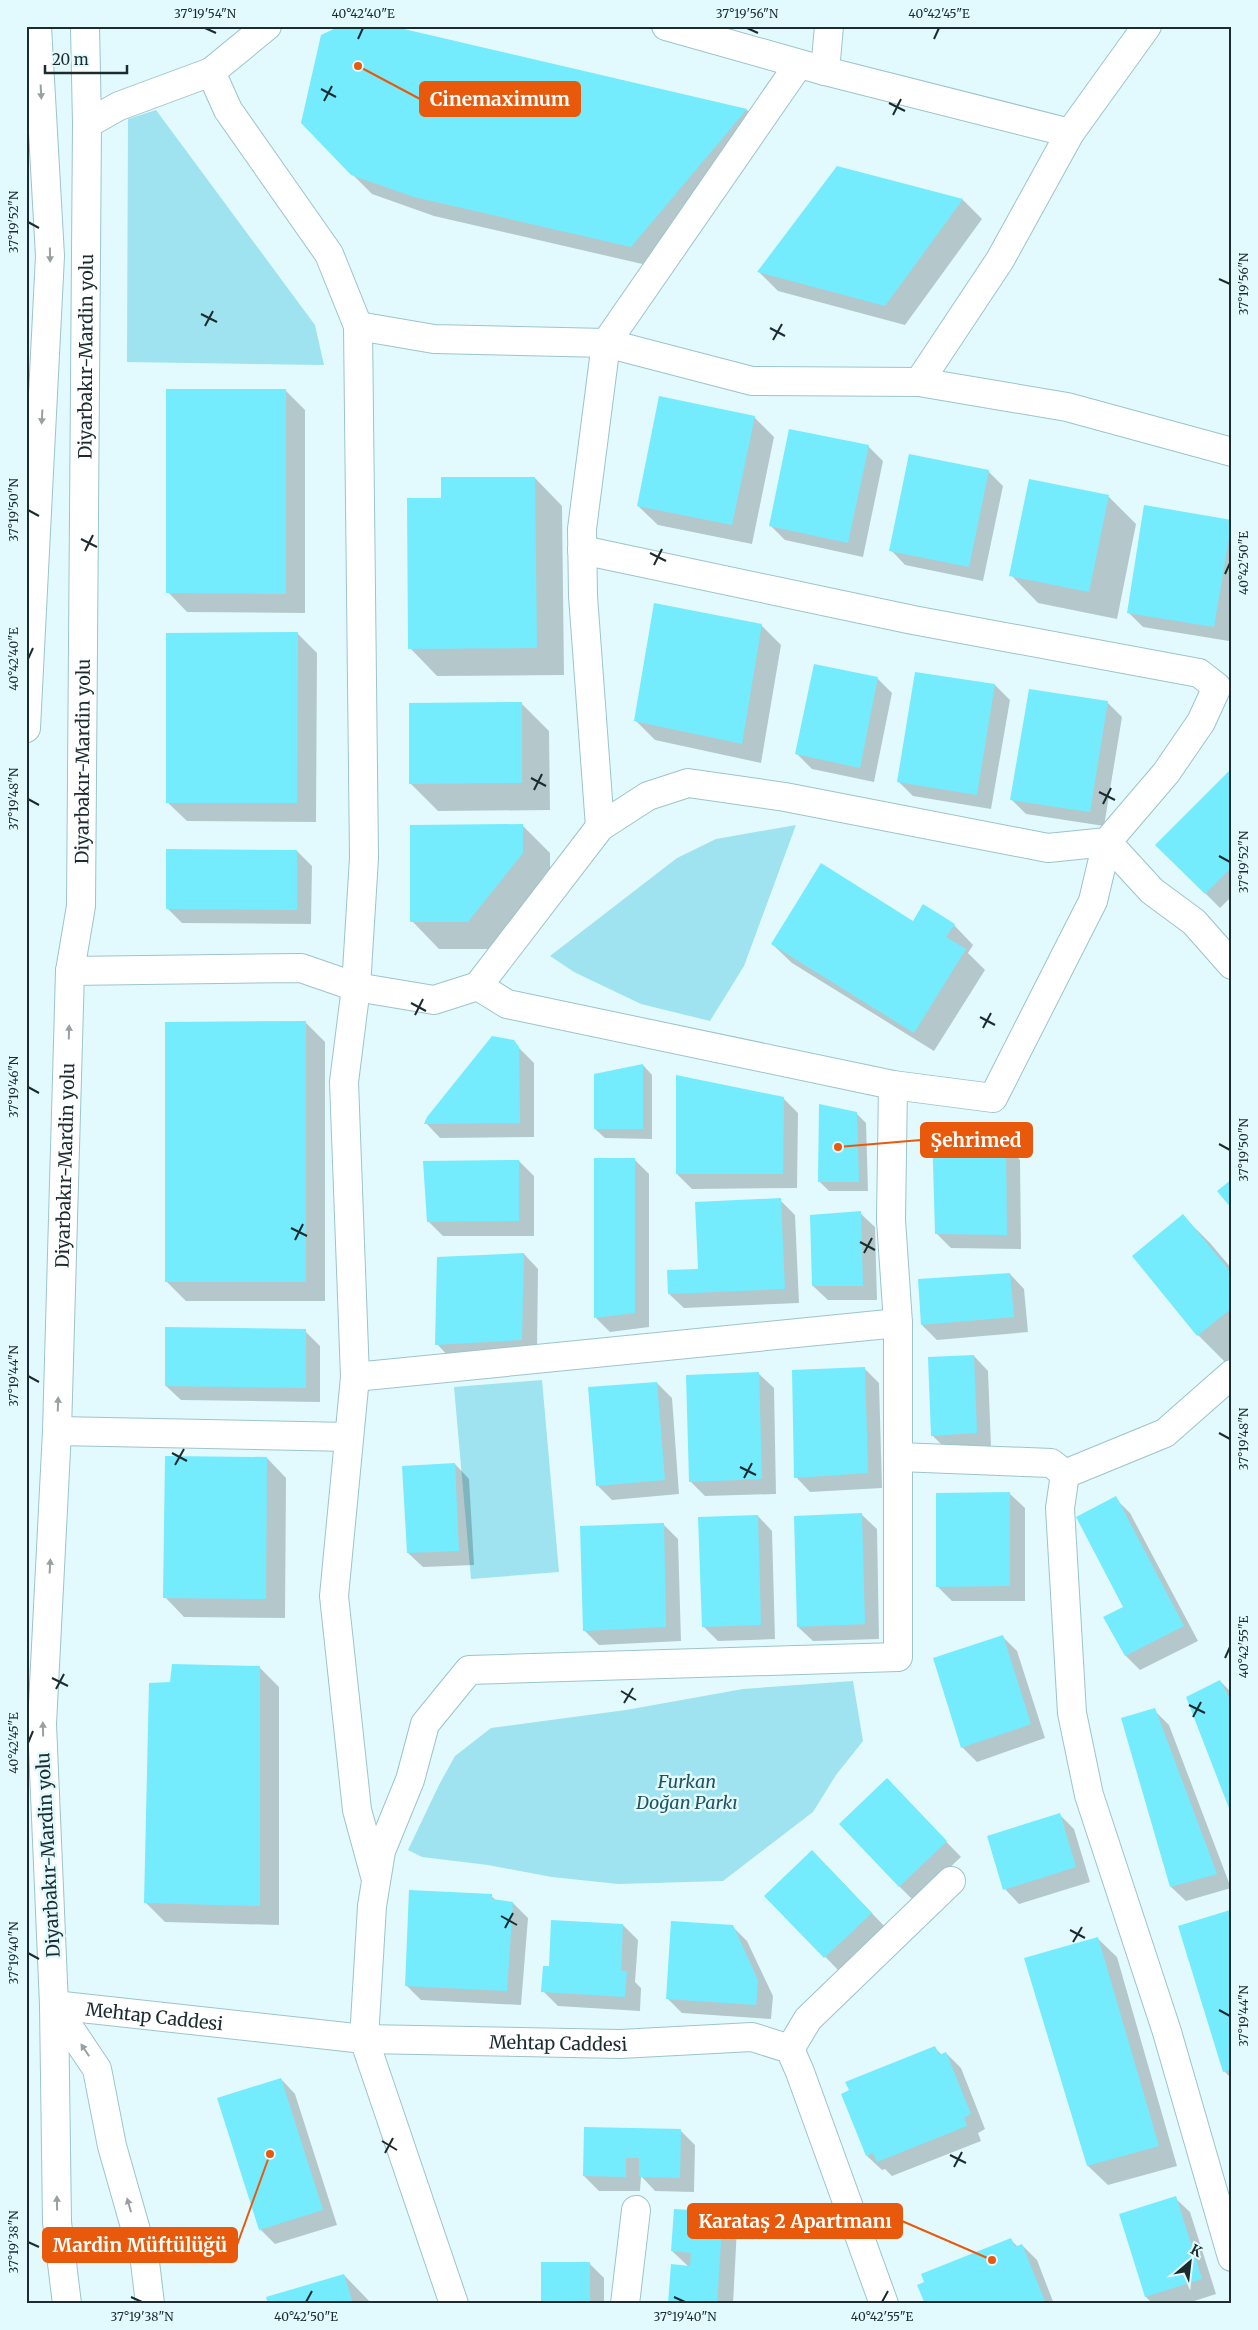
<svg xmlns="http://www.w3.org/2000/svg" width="1258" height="2330" font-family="Merriweather,serif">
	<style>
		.green { fill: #9ee3ef }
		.shadow { fill: #0003 }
		.building { fill: #75ebfe }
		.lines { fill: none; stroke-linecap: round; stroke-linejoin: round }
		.minor-casing { stroke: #9cc4cb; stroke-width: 30 }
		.highway-casing { stroke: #9cc4cb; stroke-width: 30 }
		.minor { stroke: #fff; stroke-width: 28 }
		.highway { stroke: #fff; stroke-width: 28 }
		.oneway { fill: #99a0a1 }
		.ticks { fill: none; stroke: #1c2c2e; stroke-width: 2 }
		.labels { text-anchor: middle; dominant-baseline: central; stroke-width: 5; stroke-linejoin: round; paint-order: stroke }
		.street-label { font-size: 18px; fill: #1c2c2e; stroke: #e2fafe }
		.park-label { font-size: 18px; font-style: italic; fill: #21555d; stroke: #e2fafe }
		.leader { fill: none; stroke: #e8590c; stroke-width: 2 }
		.callout-dot { fill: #e8590c; stroke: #e2fafe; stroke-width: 2 }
		.callout { fill: #e8590c; stroke: #e8590c; stroke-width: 2 }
		.callout-label { font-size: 19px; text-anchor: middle; font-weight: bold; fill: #fff }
		.neatline { fill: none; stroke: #1c2c2e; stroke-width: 2 }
		.ticks-label { font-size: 12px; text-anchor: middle; fill: #1c2c2e }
	</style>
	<rect width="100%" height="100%" fill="#e2fafe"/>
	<path class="green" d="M 156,110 L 315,325 L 324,365 L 127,362 L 128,119 Z
		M 796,825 L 744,966 L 710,1021 L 641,1004 L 574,972 L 550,956 L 677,858 L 716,839 Z
		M 542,1380 L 559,1572 L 471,1579 L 454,1387 Z
		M 853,1681 L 863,1741 L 836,1775 L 813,1812 L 723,1881 L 618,1884 L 552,1877 L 488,1865 L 422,1857 L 408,1850 L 439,1785 L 455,1756 L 491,1728 L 626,1710 L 743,1689 Z"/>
	<path class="shadow" d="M 385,26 L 747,110 L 766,129 L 651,266 L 434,216 L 372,194 L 352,174 Z
		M 838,168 L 963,200 L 982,219 L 905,325 L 778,291 L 759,272 Z
		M 285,390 L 305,410 L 305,613 L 187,612 L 168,592 Z
		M 754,417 L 774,437 L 752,544 L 658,525 L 638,506 Z
		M 868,446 L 883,461 L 863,557 L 785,540 L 771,526 Z
		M 988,471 L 1003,486 L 983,581 L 905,565 L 891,550 Z
		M 535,478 L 562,506 L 564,675 L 437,676 L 410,648 L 442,499 Z
		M 1030,480 L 1109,497 L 1136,524 L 1117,619 L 1038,603 L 1011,575 Z
		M 1232,521 L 1232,624 L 1229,641 L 1143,627 L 1128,612 Z
		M 761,625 L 781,645 L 761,763 L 655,740 L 636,721 Z
		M 297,633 L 317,653 L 316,822 L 187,821 L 167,802 Z
		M 815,665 L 878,679 L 892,693 L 874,782 L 812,769 L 797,754 Z
		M 916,673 L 995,685 L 1010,700 L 991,809 L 913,796 L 898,781 Z
		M 521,703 L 549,731 L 550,810 L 438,811 L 410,783 Z
		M 1108,703 L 1122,717 L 1104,826 L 1026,814 L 1011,799 Z
		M 1232,776 L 1232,896 L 1220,908 L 1157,845 Z
		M 522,825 L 550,853 L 550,881 L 495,949 L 439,949 L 412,921 Z
		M 297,851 L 312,866 L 311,924 L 182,923 L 167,908 Z
		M 913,923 L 954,925 L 973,945 L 968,953 L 985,970 L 934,1051 L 792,963 L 772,944 Z
		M 306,1023 L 325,1042 L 325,1301 L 186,1301 L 166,1281 Z
		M 513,1042 L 534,1063 L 534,1137 L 440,1138 L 426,1123 Z
		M 643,1065 L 652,1075 L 652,1139 L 605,1138 L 595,1129 Z
		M 783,1098 L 798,1113 L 797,1188 L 692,1189 L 677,1174 Z
		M 856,1113 L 866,1123 L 868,1191 L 829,1191 L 819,1181 Z
		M 1005,1145 L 1020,1160 L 1021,1249 L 951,1248 L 936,1233 Z
		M 634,1159 L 649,1174 L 649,1327 L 610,1332 L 595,1317 Z
		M 519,1161 L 534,1176 L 534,1236 L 443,1236 L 428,1221 Z
		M 780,1200 L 795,1215 L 799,1303 L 684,1308 L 669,1294 Z
		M 860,1213 L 875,1227 L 877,1300 L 828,1300 L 813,1286 Z
		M 1183,1216 L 1210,1243 L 1232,1269 L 1232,1358 L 1226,1363 L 1198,1335 L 1134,1256 Z
		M 524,1254 L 538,1269 L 537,1355 L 451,1359 L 437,1344 Z
		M 1010,1274 L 1024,1289 L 1028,1332 L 937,1340 L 922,1325 L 919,1280 Z
		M 305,1331 L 320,1346 L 320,1402 L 181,1400 L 166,1386 Z
		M 974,1356 L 988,1371 L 991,1447 L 947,1450 L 932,1435 Z
		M 864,1368 L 879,1383 L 882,1488 L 810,1492 L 796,1477 Z
		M 759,1374 L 774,1388 L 776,1494 L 705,1496 L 690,1481 Z
		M 657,1383 L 672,1398 L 679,1494 L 612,1500 L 597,1485 Z
		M 267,1458 L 286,1478 L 285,1618 L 184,1617 L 165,1597 Z
		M 455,1464 L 469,1479 L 474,1565 L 423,1567 L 408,1553 Z
		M 1010,1494 L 1025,1508 L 1025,1601 L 952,1601 L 937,1586 Z
		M 1115,1498 L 1130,1513 L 1198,1641 L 1140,1670 L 1126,1656 L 1105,1618 L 1125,1607 Z
		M 862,1515 L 877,1529 L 879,1639 L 813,1641 L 798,1627 Z
		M 758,1516 L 772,1531 L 775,1639 L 718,1641 L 703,1626 Z
		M 663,1524 L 678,1539 L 681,1641 L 599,1645 L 584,1630 Z
		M 1002,1636 L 1017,1651 L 1045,1738 L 977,1762 L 962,1747 Z
		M 260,1668 L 279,1687 L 279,1925 L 165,1922 L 145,1902 L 172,1683 Z
		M 1220,1681 L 1232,1693 L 1232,1813 Z
		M 1154,1710 L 1169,1725 L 1231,1888 L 1186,1901 L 1171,1887 Z
		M 901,1795 L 961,1857 L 914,1901 L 899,1886 Z
		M 1060,1815 L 1074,1829 L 1090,1882 L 1019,1904 L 1005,1889 Z
		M 827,1866 L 886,1928 L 840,1972 L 766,1896 Z
		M 491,1896 L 497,1901 L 513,1903 L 528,1918 L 521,2005 L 421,2000 L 406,1985 Z
		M 1229,1911 L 1232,1914 L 1232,2079 L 1224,2071 Z
		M 623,1925 L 638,1940 L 635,1982 L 641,1988 L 640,2011 L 558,2006 L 543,1991 L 550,1968 Z
		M 732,1926 L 747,1941 L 773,1996 L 771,2019 L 682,2013 L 667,1998 Z
		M 1097,1938 L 1117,1957 L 1177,2166 L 1108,2185 L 1088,2166 Z
		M 935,2048 L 942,2055 L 946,2053 L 961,2068 L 985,2129 L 978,2133 L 981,2141 L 892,2176 L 885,2169 L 882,2170 L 867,2156 Z
		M 281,2079 L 295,2094 L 337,2225 L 275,2244 L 260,2229 Z
		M 680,2130 L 695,2145 L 694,2192 L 655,2191 L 641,2176 L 640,2191 L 599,2191 L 584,2176 Z
		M 1175,2198 L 1190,2212 L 1216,2294 L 1185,2304 L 1153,2304 L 1146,2297 L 1120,2215 Z
		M 722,2213 L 737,2228 L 733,2304 L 670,2304 L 689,2267 L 672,2251 Z
		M 1011,2240 L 1018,2247 L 1022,2245 L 1037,2260 L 1054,2304 L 926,2304 Z
		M 589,2263 L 604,2278 L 604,2304 L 542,2304 Z
		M 344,2275 L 372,2304 L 269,2304 Z"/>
	<path class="building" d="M 340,26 L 391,26 L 747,109 L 631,247 L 414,197 L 351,175 L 301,123 L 321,35 Z
		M 837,166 L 963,199 L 885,306 L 757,272 Z
		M 166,389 L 286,389 L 286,594 L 166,593 Z
		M 659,396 L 755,416 L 732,525 L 637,506 Z
		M 789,429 L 869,445 L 848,543 L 769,526 Z
		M 909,454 L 989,470 L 969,567 L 889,551 Z
		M 441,477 L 535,477 L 537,648 L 408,649 L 407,498 L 441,498 Z
		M 1029,479 L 1109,495 L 1089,592 L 1009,576 Z
		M 1144,505 L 1232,520 L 1214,627 L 1127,613 Z
		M 654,603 L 762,624 L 742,744 L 634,721 Z
		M 298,632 L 297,803 L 166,803 L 166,633 Z
		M 814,664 L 878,677 L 860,768 L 795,754 Z
		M 915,672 L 995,684 L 977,795 L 897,782 Z
		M 1029,689 L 1108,701 L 1090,812 L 1010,800 Z
		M 522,702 L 522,783 L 409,784 L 409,703 Z
		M 1229,771 L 1232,774 L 1232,867 L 1205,894 L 1155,845 Z
		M 523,824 L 523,853 L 468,922 L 410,922 L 410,825 Z
		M 166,849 L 297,850 L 297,910 L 166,909 Z
		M 821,863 L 913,921 L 923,904 L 955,924 L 946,937 L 966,949 L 914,1033 L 771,944 Z
		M 306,1021 L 306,1282 L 165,1282 L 165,1022 Z
		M 492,1036 L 514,1040 L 519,1047 L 520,1123 L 424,1124 L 427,1117 Z
		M 643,1064 L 643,1129 L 594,1129 L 594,1074 Z
		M 676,1075 L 784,1097 L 783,1174 L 676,1174 Z
		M 819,1104 L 857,1112 L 859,1182 L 818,1182 Z
		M 932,1128 L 1006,1144 L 1007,1235 L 935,1234 Z
		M 594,1158 L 635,1158 L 635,1313 L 594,1318 Z
		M 519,1160 L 519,1221 L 427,1222 L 423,1161 Z
		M 1232,1179 L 1232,1209 L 1217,1191 Z
		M 781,1198 L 785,1289 L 668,1294 L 667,1270 L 698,1269 L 695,1202 Z
		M 861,1211 L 863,1286 L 812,1286 L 810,1215 Z
		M 1183,1214 L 1232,1274 L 1232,1308 L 1197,1336 L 1132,1256 Z
		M 524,1253 L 522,1340 L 435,1345 L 437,1257 Z
		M 1010,1273 L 1014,1317 L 921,1325 L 918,1279 Z
		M 165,1327 L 306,1329 L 306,1388 L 165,1386 Z
		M 974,1355 L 977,1433 L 931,1436 L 928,1357 Z
		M 865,1367 L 868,1473 L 794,1478 L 792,1370 Z
		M 759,1372 L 762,1479 L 689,1482 L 686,1375 Z
		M 657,1382 L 665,1480 L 596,1486 L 588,1387 Z
		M 165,1456 L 267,1457 L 266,1599 L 163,1598 Z
		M 455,1463 L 459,1551 L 407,1553 L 402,1466 Z
		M 1010,1492 L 1010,1586 L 936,1587 L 936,1493 Z
		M 1116,1496 L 1184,1626 L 1125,1656 L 1103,1617 L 1123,1607 L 1076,1517 Z
		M 862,1513 L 865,1624 L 797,1627 L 794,1516 Z
		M 758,1515 L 761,1625 L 702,1627 L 698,1517 Z
		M 664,1523 L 666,1627 L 583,1631 L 580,1526 Z
		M 1003,1635 L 1031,1724 L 961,1748 L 933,1658 Z
		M 172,1664 L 260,1666 L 260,1906 L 144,1903 L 149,1683 L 170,1682 Z
		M 1220,1680 L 1232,1703 L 1232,1816 L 1186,1697 Z
		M 1155,1708 L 1217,1874 L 1170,1887 L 1121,1718 Z
		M 887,1778 L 947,1841 L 899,1887 L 839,1824 Z
		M 1060,1813 L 1076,1867 L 1003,1890 L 987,1836 Z
		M 812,1850 L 872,1913 L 824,1958 L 764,1896 Z
		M 409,1890 L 492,1894 L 492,1899 L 513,1902 L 507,1991 L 405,1986 Z
		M 1230,1910 L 1232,1917 L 1232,2069 L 1223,2072 L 1178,1926 Z
		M 551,1920 L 623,1924 L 621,1971 L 627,1971 L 625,1997 L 541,1992 L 543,1966 L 549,1966 Z
		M 671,1921 L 733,1925 L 758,1980 L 756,2005 L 666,1999 Z
		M 1098,1937 L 1159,2146 L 1087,2166 L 1024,1958 Z
		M 935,2046 L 939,2055 L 946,2052 L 971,2114 L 964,2118 L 967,2126 L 877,2162 L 873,2153 L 866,2156 L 841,2094 L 849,2090 L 845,2082 Z
		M 281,2078 L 323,2210 L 259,2230 L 217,2098 Z
		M 584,2127 L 681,2129 L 680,2178 L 639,2177 L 639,2158 L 626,2158 L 626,2177 L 583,2176 Z
		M 1176,2196 L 1202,2279 L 1145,2297 L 1119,2214 Z
		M 674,2209 L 723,2212 L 717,2304 L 668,2304 L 671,2264 L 690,2266 L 691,2253 L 671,2251 Z
		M 1011,2238 L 1015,2247 L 1022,2244 L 1046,2304 L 925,2304 L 917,2285 L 924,2282 L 921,2274 Z
		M 541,2262 L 590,2262 L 590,2303 L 541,2304 Z
		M 344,2274 L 353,2304 L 268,2304 L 266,2297 Z"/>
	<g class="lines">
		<g class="minor-casing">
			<g id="minor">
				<path d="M 666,26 L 825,71 L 1070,133"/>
				<path d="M 825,71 L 829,26"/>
				<path d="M 211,72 L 267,26"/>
				<path d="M 87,124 L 119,106 L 211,72 L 228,110 L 329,254 L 358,326 L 364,858 L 356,987 L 344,1082 L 355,1377 L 334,1596 L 357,1810 L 375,1876"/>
				<path d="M 358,326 L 434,339 L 606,343 L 752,381 L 919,382 L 1067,407 L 1232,452"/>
				<path d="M 919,382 L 1000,260 L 1070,133 L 1147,26"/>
				<path d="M 600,827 L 583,596 L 582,529 L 606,343 L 799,64"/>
				<path d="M 1107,842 L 1152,891 L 1194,922 L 1232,965"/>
				<path d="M 70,971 L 301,968 L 356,987 L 434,1000 L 478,986 L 600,827 L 648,796 L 688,783 L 785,797 L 1048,848 L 1107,842 L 1166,773 L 1201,722 L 1217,687 L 1199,673 L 913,620 L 582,550"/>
				<path d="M 478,986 L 507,1004 L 893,1085"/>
				<path d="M 355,1377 L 898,1323"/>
				<path d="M 57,1431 L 349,1437"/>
				<path d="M 899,1457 L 1051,1463 L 1065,1474 L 1060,1508 L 1072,1713 L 1089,1795 L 1167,2032 L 1232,2257"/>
				<path d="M 1065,1474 L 1165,1433 L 1232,1374"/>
				<path id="s1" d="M 54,2005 L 364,2039 L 620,2044 L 752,2037 L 790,2049 L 800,2072 L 884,2304"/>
				<path d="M 790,2049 L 808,2019 L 951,1881"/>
				<path d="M 454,2304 L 364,2039 L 372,1906 L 381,1851 L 410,1780 L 425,1724 L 469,1670 L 898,1657 L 898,1323 L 891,1220 L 893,1085 L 993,1098 L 1093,901 L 1107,842"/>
				<path d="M 625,2304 L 636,2210"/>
			</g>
		</g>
		<g class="highway-casing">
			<g id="highway">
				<path d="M 26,728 L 50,256 L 37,26"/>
				<path d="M 54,2005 L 97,2069 L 112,2146 L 145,2262 L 150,2304"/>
				<path id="s2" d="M 67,2304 L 57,2222 L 54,2005 L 42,1724 L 57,1431 L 70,971 L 81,906 L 87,124 L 85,26"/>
			</g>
		</g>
		<use href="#minor" class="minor"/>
		<use href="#highway" class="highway"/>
	</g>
	<defs><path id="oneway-solid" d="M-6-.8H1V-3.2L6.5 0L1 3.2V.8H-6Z" transform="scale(1.25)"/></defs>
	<g class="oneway">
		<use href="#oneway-solid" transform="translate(41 92) rotate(87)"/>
		<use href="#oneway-solid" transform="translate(50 255) rotate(89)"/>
		<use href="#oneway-solid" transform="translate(42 417) rotate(93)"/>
		<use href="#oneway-solid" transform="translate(69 1032) rotate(-88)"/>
		<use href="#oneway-solid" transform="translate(58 1404) rotate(-88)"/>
		<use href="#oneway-solid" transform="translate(50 1566) rotate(-87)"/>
		<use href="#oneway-solid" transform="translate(43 1729) rotate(-91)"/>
		<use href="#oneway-solid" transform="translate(85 2050) rotate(-124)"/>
		<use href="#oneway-solid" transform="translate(57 2203) rotate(-91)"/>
		<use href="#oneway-solid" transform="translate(129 2205) rotate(-106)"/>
	</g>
	<path class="ticks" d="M 205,28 L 216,33M 747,28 L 758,33M 358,39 L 363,28M 934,39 L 939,28M 321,89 L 336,97M 324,101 L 332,86M 889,103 L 905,111M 893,115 L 901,99M 28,222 L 39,228M 1219,279 L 1230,284M 201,314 L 217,322M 205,326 L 213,311M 770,328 L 785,336M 773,340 L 782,324M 28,510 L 39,516M 81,539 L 97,547M 85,551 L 93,535M 650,553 L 666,561M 654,565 L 662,549M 1225,574 L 1230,563M 28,659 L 33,648M 531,778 L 546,786M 534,790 L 542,774M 1099,792 L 1115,800M 28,799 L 39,805M 1103,804 L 1111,788M 1219,856 L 1230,862M 411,1003 L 426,1011M 415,1015 L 423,999M 980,1017 L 995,1025M 983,1028 L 991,1013M 28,1087 L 39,1093M 1219,1144 L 1230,1150M 291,1228 L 307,1236M 295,1240 L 303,1224M 860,1242 L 875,1250M 864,1253 L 872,1238M 28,1376 L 39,1382M 1219,1433 L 1230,1439M 172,1453 L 187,1461M 175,1465 L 184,1449M 740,1467 L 756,1475M 744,1478 L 752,1463M 1225,1658 L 1230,1647M 52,1678 L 68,1686M 56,1689 L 64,1674M 621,1691 L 636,1700M 624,1703 L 633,1688M 1189,1705 L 1205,1713M 1193,1717 L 1201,1702M 28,1743 L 33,1731M 501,1916 L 517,1925M 505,1928 L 513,1913M 1070,1930 L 1085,1938M 1073,1942 L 1082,1927M 28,1953 L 39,1959M 1219,2010 L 1230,2016M 382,2141 L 397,2150M 385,2153 L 393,2138M 950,2155 L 966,2163M 954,2167 L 962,2152M 28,2242 L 39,2247M 131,2297 L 142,2302M 674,2297 L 685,2302M 306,2302 L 312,2291M 882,2302 L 888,2291"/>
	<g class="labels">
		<g class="street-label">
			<text stroke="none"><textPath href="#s2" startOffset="1950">Diyarbakır-Mardin yolu</textPath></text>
			<text stroke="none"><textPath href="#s2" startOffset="1545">Diyarbakır-Mardin yolu</textPath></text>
			<text stroke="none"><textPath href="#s2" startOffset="1140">Diyarbakır-Mardin yolu</textPath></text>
			<text transform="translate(48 1855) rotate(-93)">Diyarbakır-Mardin yolu</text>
			<text stroke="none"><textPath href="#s1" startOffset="101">Mehtap Caddesi</textPath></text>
			<text stroke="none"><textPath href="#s1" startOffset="506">Mehtap Caddesi</textPath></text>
		</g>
		<g class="park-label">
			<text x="687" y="1781">Furkan<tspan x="687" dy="21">Doğan Parkı</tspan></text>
		</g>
	</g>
	<path class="leader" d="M358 66L420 99M838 1147L921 1140M992 2260L902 2221M270 2154L237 2245"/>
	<g class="callout-dot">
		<circle cx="358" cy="66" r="5"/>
		<circle cx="838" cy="1147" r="5"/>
		<circle cx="992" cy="2260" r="5"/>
		<circle cx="270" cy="2154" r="5"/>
	</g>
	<g class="callout">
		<rect x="420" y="82" width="160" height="34" rx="5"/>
		<rect x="921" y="1123" width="111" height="34" rx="5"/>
		<rect x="688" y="2204" width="214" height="34" rx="5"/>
		<rect x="43" y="2228" width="194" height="34" rx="5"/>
	</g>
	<g class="callout-label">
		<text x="500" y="106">Cinemaximum</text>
		<text x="976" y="1147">Şehrimed</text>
		<text x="795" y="2228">Karataş 2 Apartmanı</text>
		<text x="140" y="2252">Mardin Müftülüğü</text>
	</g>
	<rect width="1258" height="2330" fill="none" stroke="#e2fafe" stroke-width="55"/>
	<g transform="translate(1190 2262) rotate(28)" stroke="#e2fafe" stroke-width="4" paint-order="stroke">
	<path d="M0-4L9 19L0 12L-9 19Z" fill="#1c2c2e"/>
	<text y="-8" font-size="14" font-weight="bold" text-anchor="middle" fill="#1c2c2e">K</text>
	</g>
	<path d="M45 65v8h82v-8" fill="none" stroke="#1c2c2e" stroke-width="2.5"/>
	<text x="52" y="65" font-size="15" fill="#1c2c2e" stroke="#e2fafe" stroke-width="4" paint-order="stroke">20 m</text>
	<rect x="28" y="28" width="1202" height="2274" class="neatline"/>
	<g class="ticks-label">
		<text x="205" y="18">37°19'54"N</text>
		<text x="363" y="18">40°42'40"E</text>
		<text x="747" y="18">37°19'56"N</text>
		<text x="939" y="18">40°42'45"E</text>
		<text transform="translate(14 222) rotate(-90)" y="4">37°19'52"N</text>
		<text transform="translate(1244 284) rotate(-90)" y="4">37°19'56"N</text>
		<text transform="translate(14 510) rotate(-90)" y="4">37°19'50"N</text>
		<text transform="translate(1244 563) rotate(-90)" y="4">40°42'50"E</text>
		<text transform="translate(14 659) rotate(-90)" y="4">40°42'40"E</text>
		<text transform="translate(14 799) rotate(-90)" y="4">37°19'48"N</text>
		<text transform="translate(1244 862) rotate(-90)" y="4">37°19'52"N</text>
		<text transform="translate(14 1087) rotate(-90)" y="4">37°19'46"N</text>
		<text transform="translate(1244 1150) rotate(-90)" y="4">37°19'50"N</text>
		<text transform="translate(14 1376) rotate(-90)" y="4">37°19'44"N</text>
		<text transform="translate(1244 1439) rotate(-90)" y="4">37°19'48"N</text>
		<text transform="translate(1244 1647) rotate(-90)" y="4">40°42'55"E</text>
		<text transform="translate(14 1743) rotate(-90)" y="4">40°42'45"E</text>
		<text transform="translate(14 1953) rotate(-90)" y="4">37°19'40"N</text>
		<text transform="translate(1244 2016) rotate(-90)" y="4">37°19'44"N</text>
		<text transform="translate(14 2242) rotate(-90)" y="4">37°19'38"N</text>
		<text x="142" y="2321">37°19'38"N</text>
		<text x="306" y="2321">40°42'50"E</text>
		<text x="685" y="2321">37°19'40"N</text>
		<text x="882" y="2321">40°42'55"E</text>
	</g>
</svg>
